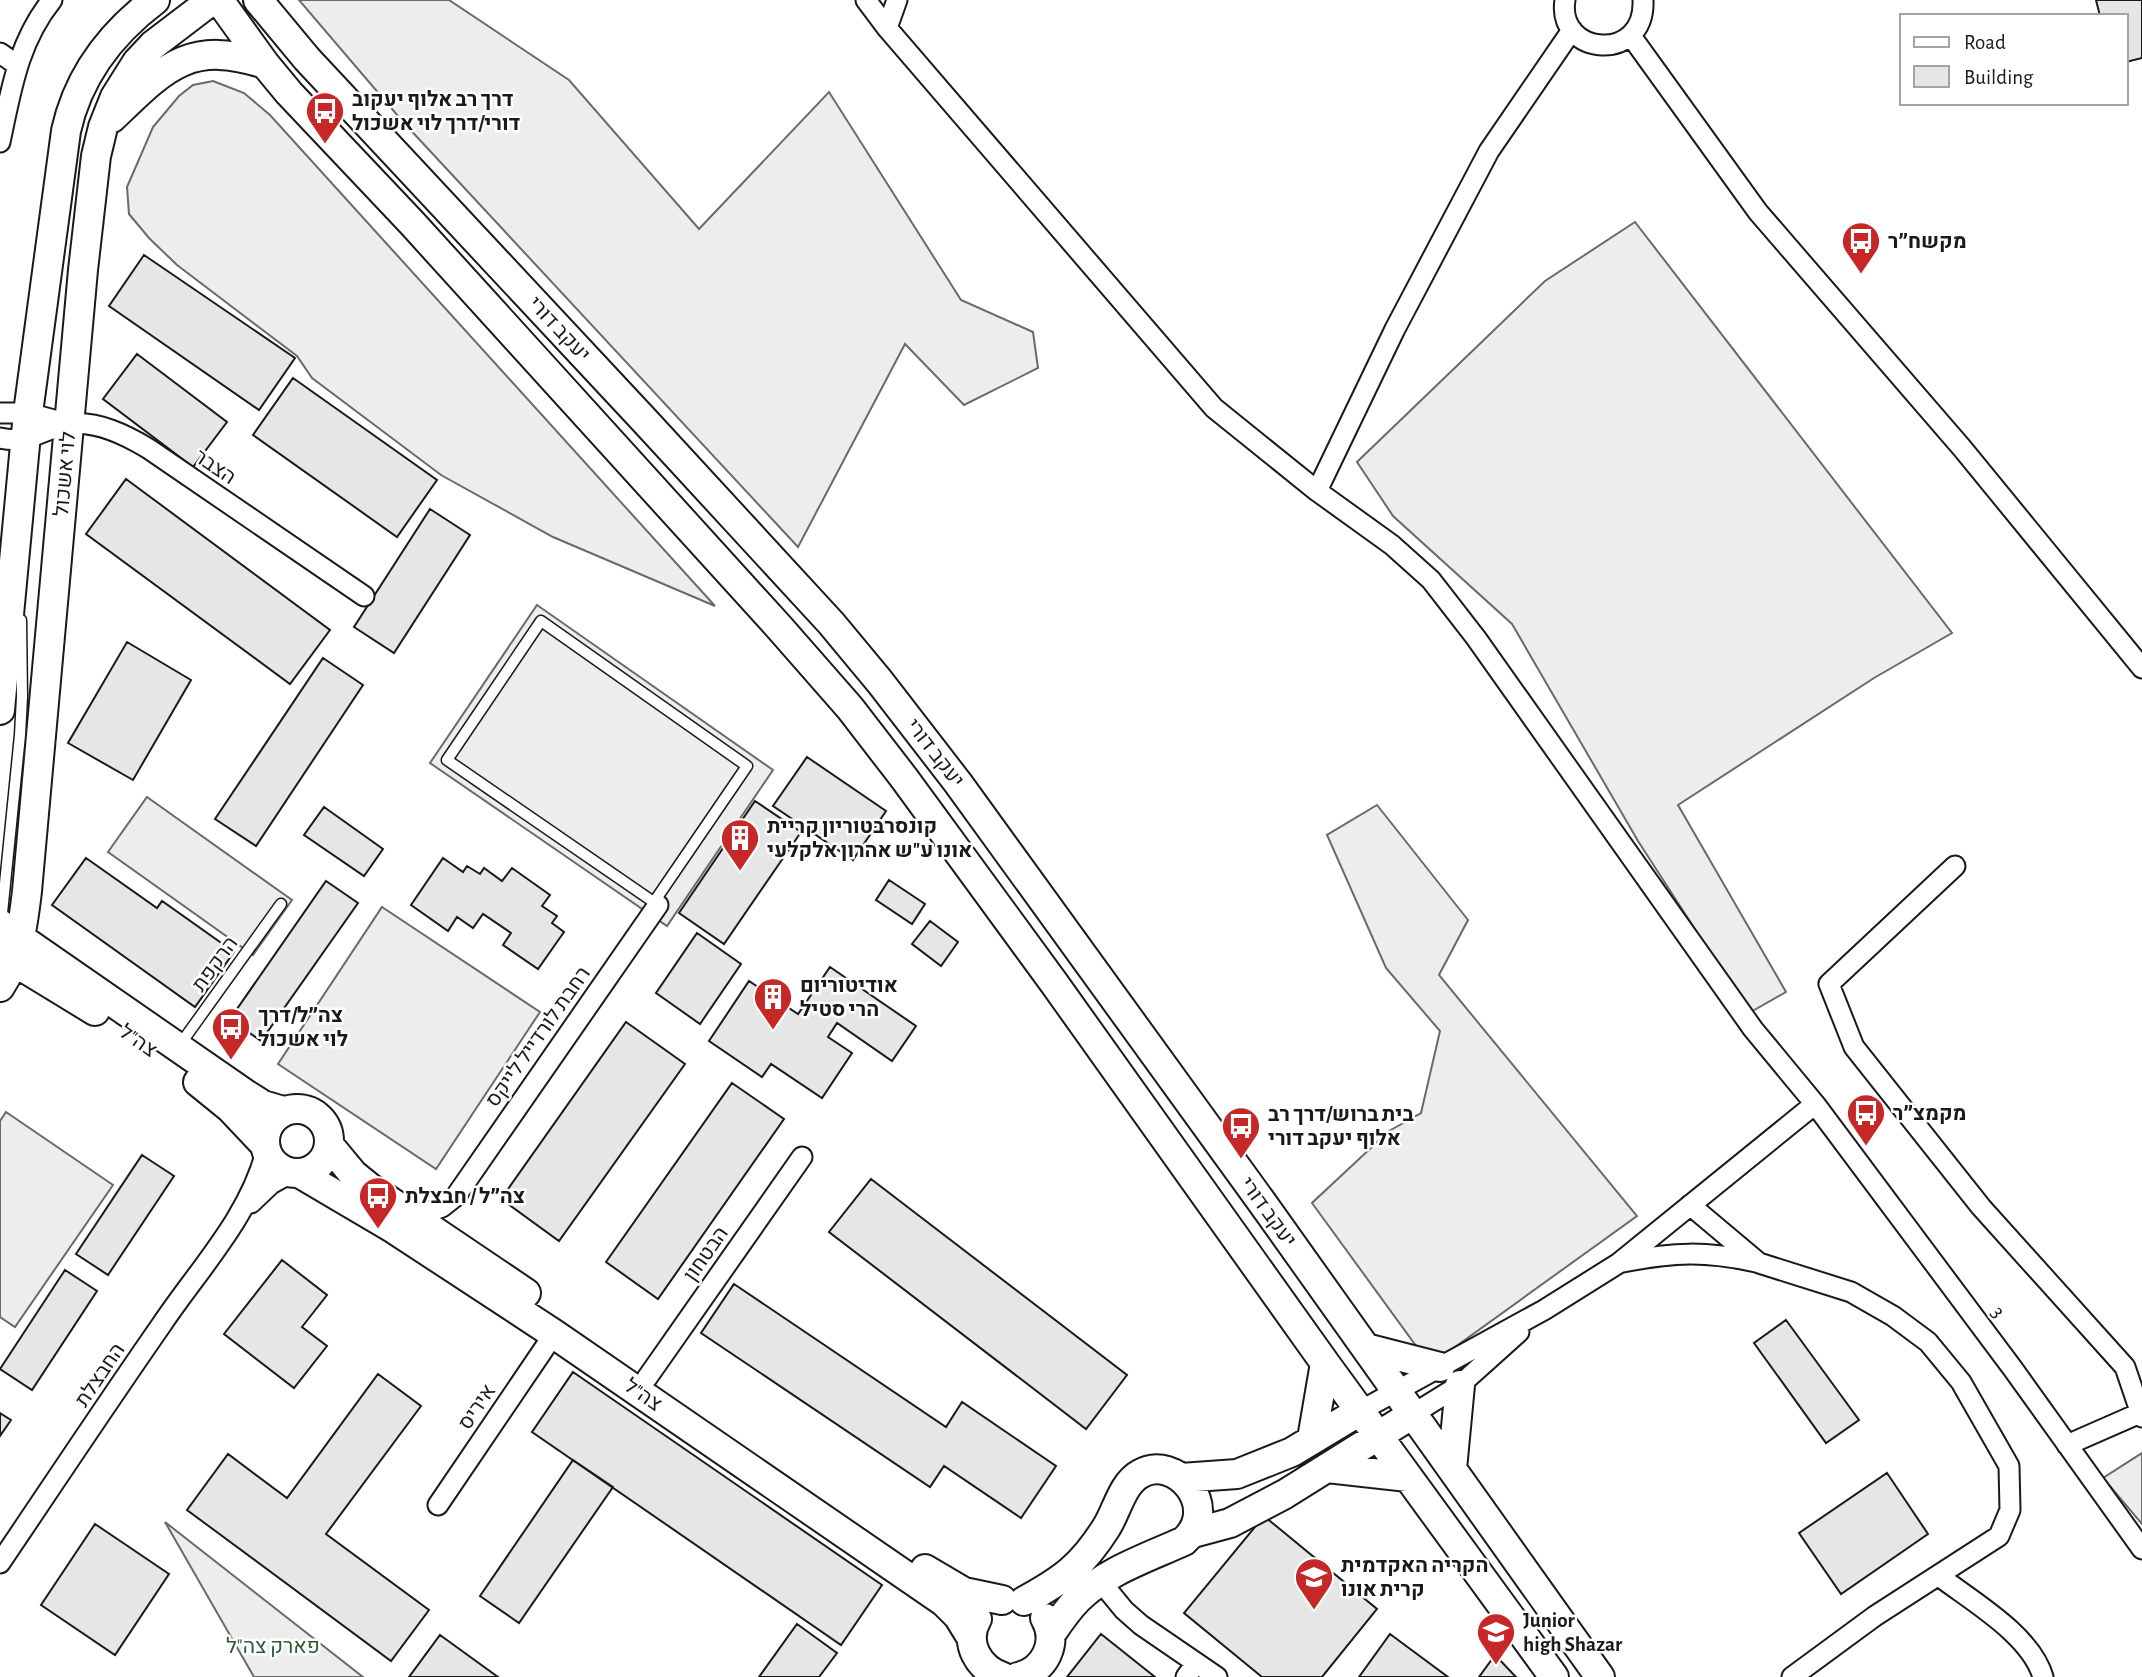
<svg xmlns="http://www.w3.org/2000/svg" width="2142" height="1677" font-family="'Alegreya Sans',Heebo,sans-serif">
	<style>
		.built { fill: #ededed; stroke: #6a6a6a; stroke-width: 2 }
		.building { fill: #e6e6e6; stroke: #1a1a1a; stroke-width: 2 }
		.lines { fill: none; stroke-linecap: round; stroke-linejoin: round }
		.lane-casing { stroke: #1a1a1a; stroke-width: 13 }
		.street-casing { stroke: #1a1a1a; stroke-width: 23 }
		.secondary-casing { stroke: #1a1a1a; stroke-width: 32 }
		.lane { stroke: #fff; stroke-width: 10 }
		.street { stroke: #fff; stroke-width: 19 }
		.secondary { stroke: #fff; stroke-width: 28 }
		.labels { text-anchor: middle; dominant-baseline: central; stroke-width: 5; stroke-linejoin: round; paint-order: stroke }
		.poi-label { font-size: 21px; font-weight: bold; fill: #1a1a1a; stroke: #fff; text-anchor: start }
		.street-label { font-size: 21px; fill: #1a1a1a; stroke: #fff }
		.park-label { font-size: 21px; fill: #2b5a34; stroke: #fff }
	</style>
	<rect width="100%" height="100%" fill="#fff"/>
	<path class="built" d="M 299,0 L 449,0 L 569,80 L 699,229 L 829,92 L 961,300 L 1033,332 L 1038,368 L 964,405 L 905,344 L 798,547 L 404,123 Z
		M 213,81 L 244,93 L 270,115 L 715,606 L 553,537 L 441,475 L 312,378 L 297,356 L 177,265 L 149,238 L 129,214 L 127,187 L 153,127 L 179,96 L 193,85 Z
		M 1635,222 L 1952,633 L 1874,678 L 1678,805 L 1786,992 L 1749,1013 L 1638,841 L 1512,624 L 1393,516 L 1357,462 L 1545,281 Z
		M 537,605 L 773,770 L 667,926 L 430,763 Z
		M 147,797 L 292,900 L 253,955 L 108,852 Z
		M 1377,805 L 1468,920 L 1439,975 L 1637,1216 L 1430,1365 L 1312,1203 L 1389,1131 L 1421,1113 L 1440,1031 L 1386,968 L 1327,835 Z
		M 382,907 L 540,1012 L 436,1169 L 278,1064 Z
		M 6,1112 L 113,1185 L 15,1327 L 0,1317 L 0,1121 Z
		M 2142,1453 L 2142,1524 L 2103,1478 Z
		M 165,1522 L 363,1677 L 254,1677 Z"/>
	<path class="building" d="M 2096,0 L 2142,0 L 2142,58 L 2126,62 L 2126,16 L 2100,16 Z
		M 144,255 L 295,358 L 259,410 L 109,306 Z
		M 137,354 L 227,422 L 193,467 L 103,399 Z
		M 293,378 L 437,480 L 397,537 L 253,435 Z
		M 126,479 L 330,630 L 290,684 L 86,534 Z
		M 430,509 L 470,535 L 394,653 L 354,627 Z
		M 127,642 L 191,680 L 133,780 L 68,743 Z
		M 323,658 L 363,685 L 256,846 L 215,819 Z
		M 807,757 L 886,811 L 853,860 L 773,806 Z
		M 755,801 L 801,832 L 724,944 L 679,913 Z
		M 324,807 L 383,849 L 364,876 L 304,835 Z
		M 86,858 L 157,908 L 162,901 L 234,952 L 195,1007 L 52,905 Z
		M 443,858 L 463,872 L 467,866 L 480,874 L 484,868 L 502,881 L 512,868 L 550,895 L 542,906 L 557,916 L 552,923 L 564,932 L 538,969 L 503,945 L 511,933 L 483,914 L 473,928 L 457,917 L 448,931 L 411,905 Z
		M 889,880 L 925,904 L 912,924 L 876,900 Z
		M 326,881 L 358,903 L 261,1041 L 230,1019 Z
		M 930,921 L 958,942 L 941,966 L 912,944 Z
		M 697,933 L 741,964 L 700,1024 L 656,993 Z
		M 830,967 L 916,1026 L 892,1061 L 837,1023 L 828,1037 L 852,1053 L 822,1098 L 771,1064 L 762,1077 L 709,1041 L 749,981 L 798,1014 Z
		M 626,1022 L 685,1064 L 559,1241 L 501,1199 Z
		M 732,1083 L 784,1119 L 658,1299 L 606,1262 Z
		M 142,1155 L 174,1176 L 108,1275 L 76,1254 Z
		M 871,1179 L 1127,1375 L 1086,1429 L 829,1232 Z
		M 282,1260 L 327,1295 L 302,1327 L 327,1346 L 294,1388 L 224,1334 Z
		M 65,1270 L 97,1291 L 32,1390 L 0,1369 Z
		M 734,1284 L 946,1427 L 962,1402 L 1056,1466 L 1021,1518 L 944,1466 L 930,1487 L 701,1333 Z
		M 1786,1320 L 1859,1420 L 1826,1443 L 1754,1343 Z
		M 573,1372 L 882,1585 L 841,1645 L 532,1432 Z
		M 378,1374 L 421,1406 L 326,1534 L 429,1610 L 391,1661 L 187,1510 L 228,1454 L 287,1498 Z
		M 0,1413 L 11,1420 L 0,1436 Z
		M 573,1460 L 613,1487 L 519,1623 L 480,1596 Z
		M 1887,1473 L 1928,1534 L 1841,1594 L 1799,1533 Z
		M 1264,1516 L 1377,1609 L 1322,1677 L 1262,1677 L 1184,1613 Z
		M 95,1524 L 169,1574 L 115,1655 L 41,1605 Z
		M 797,1624 L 837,1653 L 819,1677 L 759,1677 Z
		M 1101,1634 L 1155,1677 L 1067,1677 Z
		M 1390,1634 L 1448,1677 L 1359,1677 Z
		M 440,1635 L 498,1677 L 409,1677 Z
		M 1495,1655 L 1516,1677 L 1479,1677 Z"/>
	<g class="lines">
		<g class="lane-casing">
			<path id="lane" d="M 654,902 L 747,766 L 541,621 L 447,760 L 658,905
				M 1,923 L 20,735 L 22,697 L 21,620
				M 179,1046 L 281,904"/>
		</g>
		<g class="street-casing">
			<path id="street" d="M 866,0 L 887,28 L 1214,408 L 1317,491 L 1392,545 L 1431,580 L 1476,638 L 1753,1029 L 1815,1104 L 2013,1369 L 2142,1549
				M 1565,0 C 1556,56 1646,64 1643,0
				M 887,28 L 897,0
				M 1631,36 L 1758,212 L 1962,448 L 2142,668
				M 0,53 L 17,65
				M 0,142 C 11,91 18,42 52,0
				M 0,413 L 28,413 L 69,424
				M 0,438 C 30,445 44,427 70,424 C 98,421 126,435 149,449 L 364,596
				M 1317,491 L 1395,329 L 1489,151 L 1572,30
				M 1955,866 L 1829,984 L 1854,1047 L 1981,1207 L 2125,1367 L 2142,1417
				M 251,1203 L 271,1184 L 291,1173
				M 1690,1205 L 1759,1263 L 1851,1292 L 1893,1316 L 1928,1342 L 1961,1382 L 2009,1466 L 2010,1510 L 1999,1536 L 1875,1616 L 1792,1677
				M 415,1217 L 442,1207 L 456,1196 L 658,905
				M 1623,1262 C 1675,1252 1705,1251 1756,1262
				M 647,1378 L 802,1157
				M 1360,1411 L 1544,1310 L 1619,1263 L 1815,1104
				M 1413,1414 L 1460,1385 L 1519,1332
				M 2067,1445 L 2140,1413
				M 438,1505 L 554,1334
				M 0,1563 C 54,1483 107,1403 162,1324 C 199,1269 249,1217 266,1152
				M 1939,1576 C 1973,1602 2031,1635 2043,1677
				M 1101,1582 L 1124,1610 L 1141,1625 L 1217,1677
				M 1186,1677 L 1196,1663"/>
		</g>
		<g class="secondary-casing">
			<path id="secondary" d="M 219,0 L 265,64 L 289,93 L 412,223 L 779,627 L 850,708 L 904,778 L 1054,983 L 1325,1363 L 1554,1677
				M 258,0 L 307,59 L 645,421 L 831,623 L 880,682 L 958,783 L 1261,1201 L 1600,1677
				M 112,118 C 164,68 189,39 265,64
				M 0,710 L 28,413 L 66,131 C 78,76 110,34 155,0
				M 0,924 L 244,1093 L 263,1105 L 283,1111
				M 0,953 L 95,1011
				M 0,987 C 19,958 23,925 27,891 L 83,270 L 96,156 L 103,127 L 115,97 L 137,62 L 153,45 L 212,0
				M 198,1082 L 230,1108 L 265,1145
				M265 1141a32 32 0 1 1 64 0a32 32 0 1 1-64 0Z
				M 329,1145 L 353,1174 L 369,1187 L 526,1293
				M 299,1173 L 394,1229 L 554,1334 L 944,1602 L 958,1616 L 971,1637
				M 1366,1348 L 1440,1367
				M 1312,1439 L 1325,1363
				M 1327,1468 L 1408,1477
				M 1452,1469 L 1460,1385
				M 1181,1478 L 1237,1474 L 1292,1452 L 1360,1411
				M 1193,1533 L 1230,1523 L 1285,1494 L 1413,1414
				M 925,1569 L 964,1592 L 1002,1600
				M 1024,1601 C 1063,1580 1082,1566 1106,1528 C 1117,1511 1122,1484 1140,1474 C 1175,1453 1222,1507 1184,1541 C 1149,1557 1106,1571 1078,1599 C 1068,1609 1059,1622 1051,1634
				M 977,1619 C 963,1643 979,1669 1003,1677
				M 1018,1677 C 1045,1671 1059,1642 1045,1618"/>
		</g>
		<use href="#lane" class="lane"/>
		<use href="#street" class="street"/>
		<use href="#secondary" class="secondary"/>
	</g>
	<defs>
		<g id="bus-pin" transform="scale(2.0125)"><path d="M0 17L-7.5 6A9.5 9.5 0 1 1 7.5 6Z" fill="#c62828" stroke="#fff"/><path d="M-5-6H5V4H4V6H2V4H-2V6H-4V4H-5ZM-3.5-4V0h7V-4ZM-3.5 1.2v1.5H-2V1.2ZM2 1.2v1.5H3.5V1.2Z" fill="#fff"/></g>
		<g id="building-pin" transform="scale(2.0125)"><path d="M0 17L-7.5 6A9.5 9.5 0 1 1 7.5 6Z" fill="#c62828" stroke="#fff"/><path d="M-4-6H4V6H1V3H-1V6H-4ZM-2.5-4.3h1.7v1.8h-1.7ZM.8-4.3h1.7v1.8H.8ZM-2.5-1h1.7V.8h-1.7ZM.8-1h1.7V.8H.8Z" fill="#fff"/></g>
		<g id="university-pin" transform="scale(2.0125)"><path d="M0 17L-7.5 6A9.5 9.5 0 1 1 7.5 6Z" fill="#c62828" stroke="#fff"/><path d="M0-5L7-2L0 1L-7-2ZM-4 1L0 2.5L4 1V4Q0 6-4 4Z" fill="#fff"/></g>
		<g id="school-pin" transform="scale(2.0125)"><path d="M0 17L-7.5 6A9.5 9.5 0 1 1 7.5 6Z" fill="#c62828" stroke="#fff"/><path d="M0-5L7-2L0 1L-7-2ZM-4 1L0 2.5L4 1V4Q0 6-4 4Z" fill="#fff"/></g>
	</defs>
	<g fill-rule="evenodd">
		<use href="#bus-pin" x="325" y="111"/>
		<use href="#bus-pin" x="1861" y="241"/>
		<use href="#building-pin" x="740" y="838"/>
		<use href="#building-pin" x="773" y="997"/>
		<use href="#bus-pin" x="231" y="1027"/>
		<use href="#bus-pin" x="1866" y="1113"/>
		<use href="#bus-pin" x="1241" y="1126"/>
		<use href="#bus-pin" x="378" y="1196"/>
		<use href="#university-pin" x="1314" y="1577"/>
		<use href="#school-pin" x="1496" y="1632"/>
	</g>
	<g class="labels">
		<g class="poi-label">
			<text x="352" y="99">דרך רב אלוף יעקוב<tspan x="352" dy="24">דורי/דרך לוי אשכול</tspan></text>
			<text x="1888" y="241">מקשח״ר</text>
			<text x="767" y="826">קונסרבטוריון קריית<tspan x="767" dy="24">אונו ע"ש אהרון אלקלעי</tspan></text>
			<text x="800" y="985">אודיטוריום<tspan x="800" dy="24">הרי סטיל</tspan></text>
			<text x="258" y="1015">צה״ל/דרך<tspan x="258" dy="24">לוי אשכול</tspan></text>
			<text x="1893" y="1113">מקמצ״ר</text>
			<text x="1268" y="1114">בית ברוש/דרך רב<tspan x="1268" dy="24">אלוף יעקב דורי</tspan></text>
			<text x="405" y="1196">צה״ל / חבצלת</text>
			<text x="1341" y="1565">הקריה האקדמית<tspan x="1341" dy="24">קרית אונו</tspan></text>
			<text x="1523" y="1620">Junior<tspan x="1523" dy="24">high Shazar</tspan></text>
		</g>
		<g class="street-label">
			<text transform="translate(559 329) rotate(47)">יעקב דורי</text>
			<text transform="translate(215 467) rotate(34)">הצבר</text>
			<text transform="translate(65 474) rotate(-85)">לוי אשכול</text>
			<text transform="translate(935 753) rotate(52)">יעקב דורי</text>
			<text transform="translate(215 964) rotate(-54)">הרקפת</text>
			<text transform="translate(538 1037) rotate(-55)">רחבת לורדייל לייקס</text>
			<text transform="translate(138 1041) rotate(35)">צה"ל</text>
			<text transform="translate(1268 1212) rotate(54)">יעקב דורי</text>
			<text transform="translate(706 1254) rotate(-55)">הבטחון</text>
			<text transform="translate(1998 1312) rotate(53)">3</text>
			<text transform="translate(100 1375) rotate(-56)">החבצלת</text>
			<text transform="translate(643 1395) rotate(35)">צה"ל</text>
			<text transform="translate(477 1407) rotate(-56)">איריס</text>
		</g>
		<g class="park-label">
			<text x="273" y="1646">פארק צה"ל</text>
		</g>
	</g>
	<rect x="1900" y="14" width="228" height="91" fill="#ffffff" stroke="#a3a3a3" stroke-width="2"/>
	<rect x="1914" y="37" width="35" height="10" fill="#ffffff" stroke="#a3a3a3" stroke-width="2"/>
	<text x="1964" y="49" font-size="21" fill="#1a1a1a">Road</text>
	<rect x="1914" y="66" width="35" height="21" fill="#e6e6e6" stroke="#a3a3a3" stroke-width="2"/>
	<text x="1964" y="84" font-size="21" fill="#1a1a1a">Building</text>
</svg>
